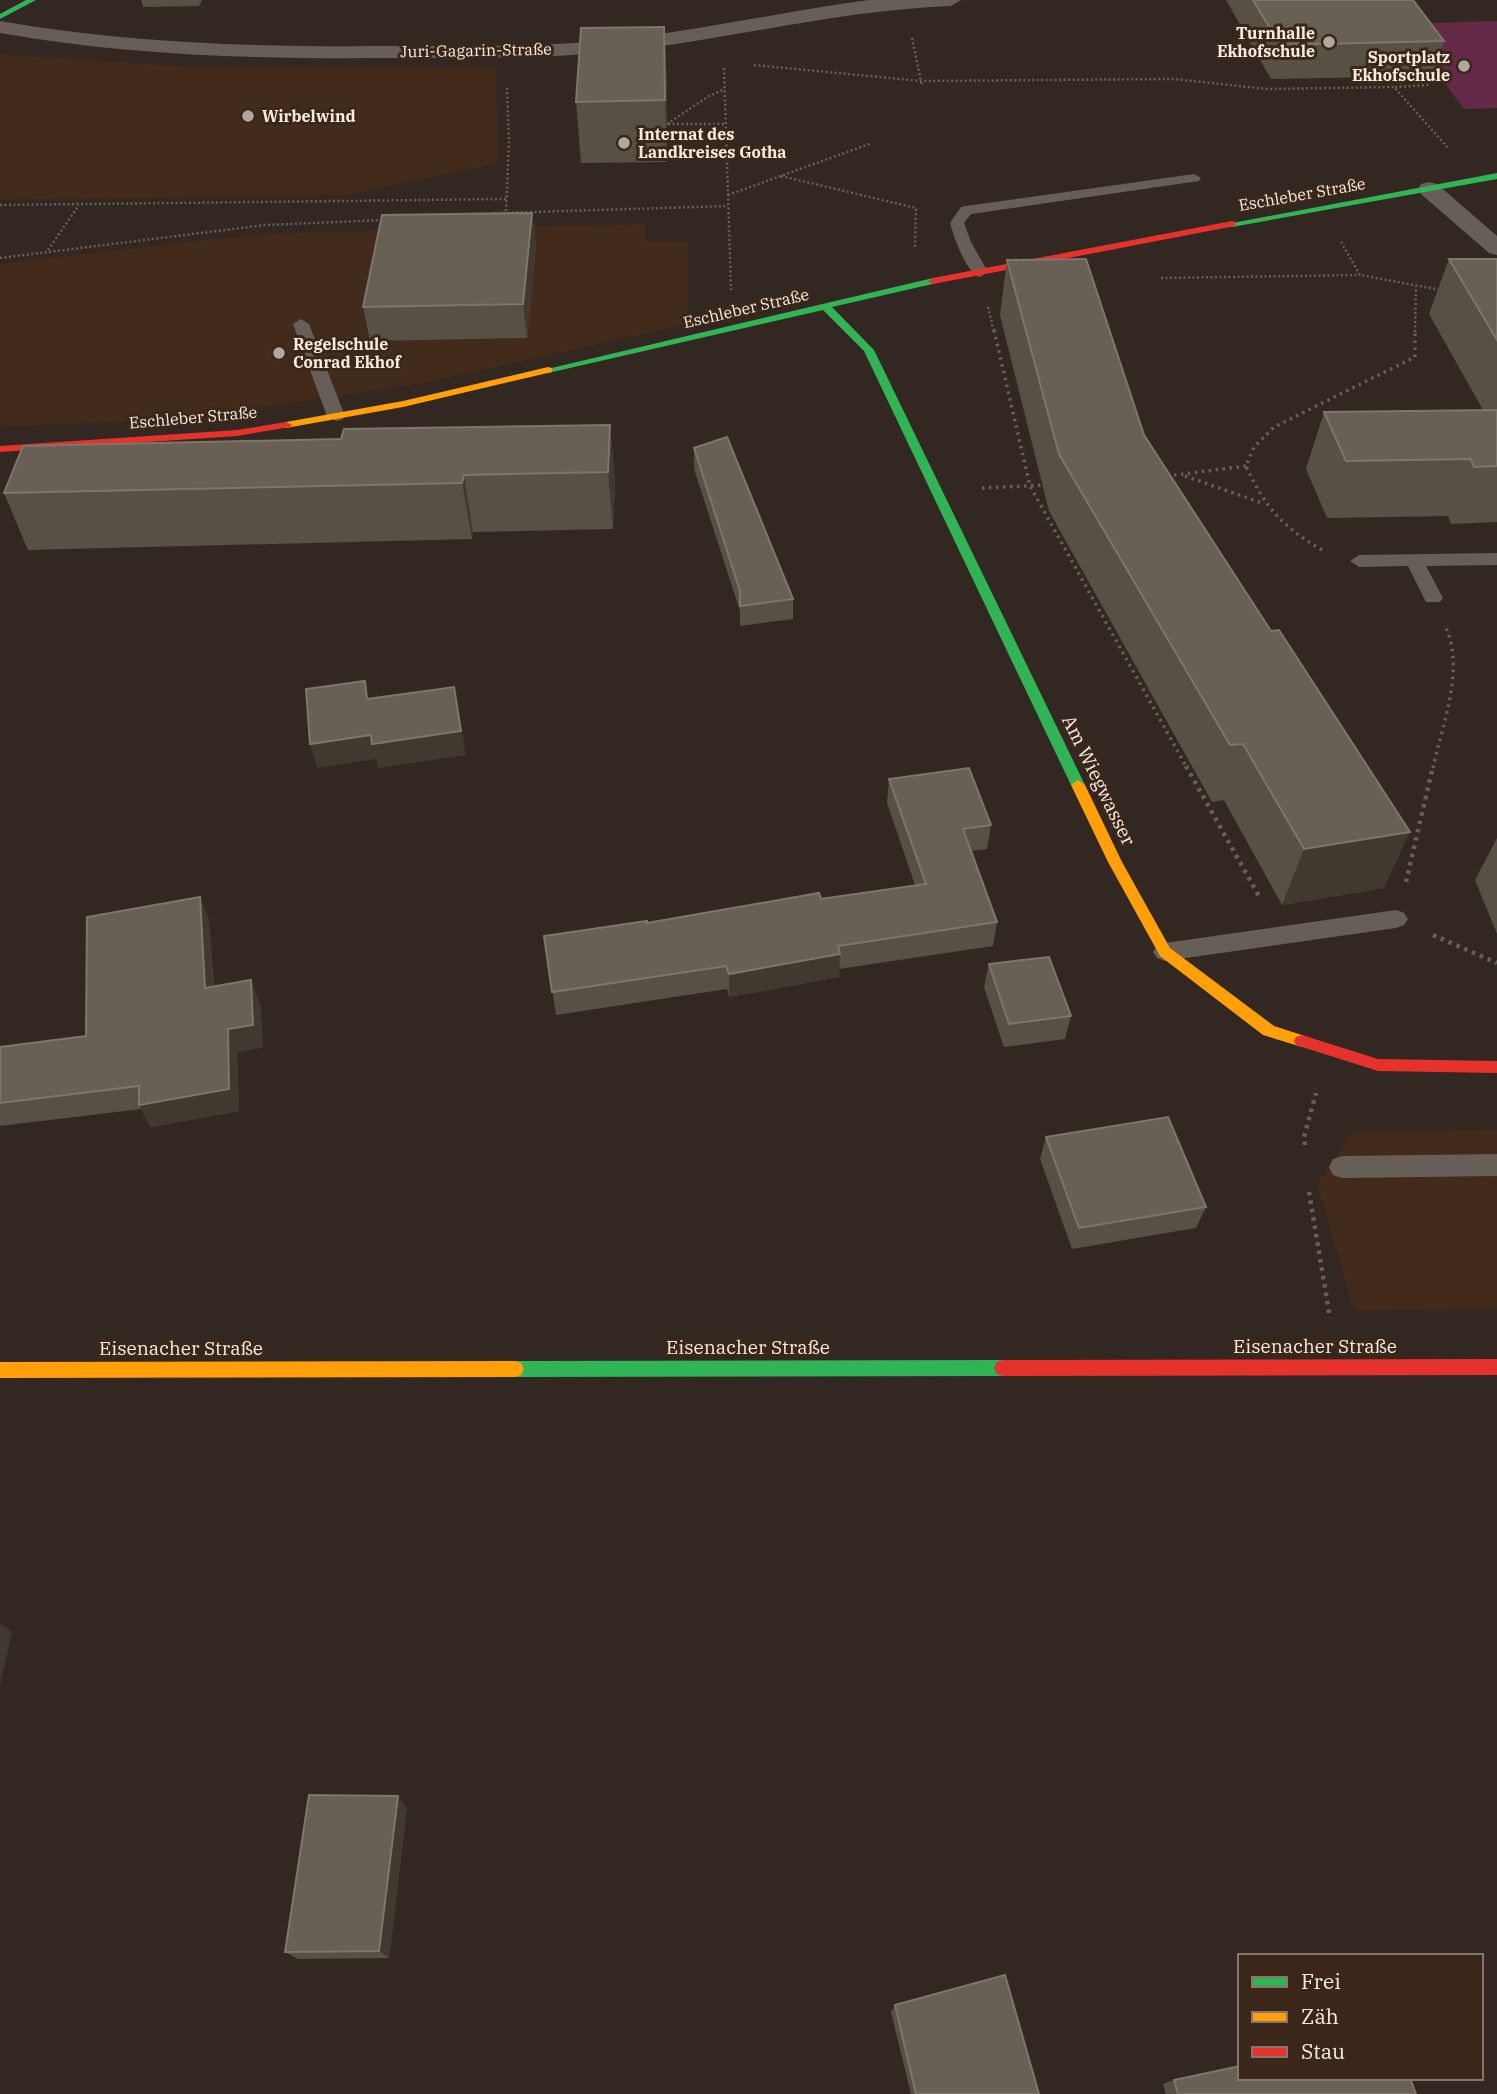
<svg xmlns="http://www.w3.org/2000/svg" width="1497" height="2094" font-family="'IBM Plex Serif',serif">
	<style>
		.built { fill: #422b1b }
		.green { fill: #652a48 }
		.lines { fill: none; stroke-linecap: round; stroke-linejoin: round }
		.path-far2 { stroke: #675f59; stroke-width: 2.5; stroke-dasharray: 2 2.5; stroke-linecap: butt }
		.path-far1 { stroke: #675f59; stroke-width: 3.5; stroke-dasharray: 2.5 4.5; stroke-linecap: butt }
		.path { stroke: #675f59; stroke-width: 4.5; stroke-dasharray: 3.5 5; stroke-linecap: butt }
		.lane { fill: #675e58; fill-rule: evenodd }
		.street { fill: #675e58; fill-rule: evenodd }
		.fast { fill: #30b455; fill-rule: evenodd }
		.slow { fill: #ff9f0a; fill-rule: evenodd }
		.jam { fill: #e5322d; fill-rule: evenodd }
		.wall { fill: #575044 }
		.shaded-wall { fill: #41392f }
		.building { fill: #686055; stroke: #7e766b; stroke-width: 2 }
		.poi-dot { fill: #b2a69e; stroke: #3a271a; stroke-width: 2.5 }
		.labels { text-anchor: middle; dominant-baseline: central; stroke-width: 6; stroke-linejoin: round; paint-order: stroke }
		.far-poi-label { font-size: 16px; font-weight: bold; fill: #f6eae1; stroke: #3a271a; text-anchor: start }
		.far-street-label { font-size: 16px; fill: #f6eae1; stroke: #3a271a }
		.street-label { font-size: 19px; fill: #f6eae1; stroke: #3a271a }
	</style>
	<rect width="100%" height="100%" fill="#332821"/>
	<path class="built" d="M 0,54 L 188,67 L 496,67 L 498,163 L 346,195 L 0,200 Z
		M 645,224 L 645,242 L 688,242 L 688,324 L 429,382 L 278,405 L 149,421 L 0,427 L 0,264 L 232,237 L 310,232 Z
		M 1497,1130 L 1497,1309 L 1354,1310 L 1317,1184 L 1354,1132 Z"/>
	<path class="green" d="M 1497,21 L 1497,108 L 1464,109 L 1400,24 Z"/>
	<g class="lines">
		<path class="path-far2" d="M 912,38 L 922,86
			M 754,65 L 921,81 L 1174,79 L 1267,89 L 1394,87 L 1448,148
			M 724,68 L 731,290
			M 1395,87 L 1429,85
			M 667,124 L 709,96 L 725,89
			M 668,124 L 725,124
			M 781,176 L 916,208 L 915,247
			M 728,195 L 872,143
			M 0,205 L 506,199
			M 506,211 L 509,142 L 507,88
			M 467,214 L 728,206
			M 1341,242 L 1360,275 L 1441,290
			M 48,250 L 79,205
			M 0,258 L 265,225 L 385,220
			M 1161,278 L 1360,275
			M 988,307 L 994,332
			M 1415,332 L 1416,286"/>
		<path class="path-far1" d="M 994,330 L 1030,486 L 1187,768
			M 1167,476 L 1246,466
			M 1185,476 L 1262,503
			M 982,488 L 1047,485
			M 1322,550 C 1282,526 1266,509 1246,466 L 1254,447 L 1274,427 L 1415,357 L 1415,330
			M 1433,768 C 1442,725 1465,670 1446,628"/>
		<path class="path" d="M 1186,766 L 1260,898
			M 1406,882 L 1433,766
			M 1433,935 L 1497,963
			M 1305,1145 L 1304,1137 L 1316,1093
			M 1309,1192 L 1330,1318"/>
		<path class="lane" d="M 1194,174 L 1201,178 L 1199,181 L 971,214 L 964,223 L 971,242 L 988,272 L 980,277 C 966,273 954,237 950,223 L 961,207 L 966,206 Z
			M 301,319 L 309,324 L 345,416 L 342,420 L 336,421 L 327,416 L 293,324 Z
			M 1497,553 L 1497,565 L 1426,566 L 1443,598 L 1440,602 L 1426,602 L 1408,566 L 1359,567 L 1350,561 L 1359,555 Z
			M 1396,910 L 1404,913 L 1408,919 L 1404,925 L 1396,928 L 1165,961 L 1157,958 L 1153,952 L 1157,946 L 1165,943 Z
			M 1497,1154 L 1497,1176 L 1342,1178 L 1333,1175 L 1329,1167 L 1333,1159 L 1342,1156 Z"/>
		<path class="street" d="M 869,0 L 961,0 L 951,6 C 840,10 732,39 622,51 C 545,59 467,58 389,58 C 258,59 129,56 0,33 L 0,21 C 130,44 259,47 390,46 C 468,46 546,47 623,39 C 706,29 787,11 869,0 Z
			M 1429,182 L 1437,184 L 1497,236 L 1497,255 L 1489,253 L 1421,194 L 1418,189 L 1421,184 Z"/>
		<path class="fast" d="M 26,0 L 36,0 L 0,19 L 0,14 Z
			M 1497,173 L 1497,179 L 1232,227 L 1227,224 Z
			M 933,278 L 938,281 L 937,283 L 832,307 L 874,350 L 1085,785 L 1078,790 L 1071,785 L 864,351 L 823,310 L 548,373 L 543,370 Z
			M 1003,1360 L 1009,1362 L 1012,1368 L 1009,1374 L 1003,1376 L 515,1377 L 509,1375 L 506,1369 L 509,1363 L 515,1361 Z"/>
		<path class="slow" d="M 548,367 L 552,368 L 552,372 L 403,407 L 286,428 L 280,425 L 286,422 L 403,401 Z
			M 1078,780 L 1085,785 L 1122,862 L 1170,948 L 1274,1026 L 1308,1037 L 1310,1041 L 1308,1045 L 1302,1047 L 1263,1035 L 1160,956 L 1108,862 L 1071,785 Z
			M 515,1361 L 521,1363 L 524,1369 L 521,1375 L 515,1377 L 0,1378 L 0,1362 Z"/>
		<path class="jam" d="M 1232,221 L 1235,222 L 1235,226 L 933,284 L 928,281 L 933,278 Z
			M 286,422 L 292,425 L 290,427 L 237,436 L 0,452 L 0,446 L 237,430 Z
			M 1302,1035 L 1378,1059 L 1497,1061 L 1497,1073 L 1378,1071 L 1296,1045 L 1294,1041 L 1296,1037 Z
			M 1497,1359 L 1497,1375 L 1003,1376 L 997,1374 L 994,1368 L 997,1362 L 1003,1360 Z"/>
	</g>
	<path class="wall" d="M 141,0 L 202,0 L 199,6 L 143,7 Z
		M 1226,0 L 1413,0 L 1444,41 L 1433,76 L 1271,79 Z
		M 664,27 L 667,87 L 667,162 L 581,163 L 576,102 Z
		M 532,213 L 536,246 L 527,338 L 370,341 L 363,307 Z
		M 1449,259 L 1497,259 L 1497,522 L 1451,524 L 1448,516 L 1327,518 L 1306,469 L 1324,412 L 1483,410 L 1429,314 Z
		M 1007,260 L 1144,435 L 1384,888 L 1282,905 L 1224,800 L 1212,802 L 1049,511 L 1000,315 Z
		M 610,425 L 615,481 L 613,529 L 473,532 L 472,539 L 28,550 L 4,493 Z
		M 694,448 L 793,599 L 793,619 L 740,626 L 740,611 L 694,469 Z
		M 889,779 L 991,825 L 987,849 L 972,851 L 997,922 L 993,946 L 839,969 L 839,977 L 729,997 L 727,989 L 556,1015 L 544,936 L 647,923 L 915,885 L 887,803 Z
		M 1497,838 L 1497,934 L 1475,880 Z
		M 200,897 L 209,921 L 214,987 L 260,1003 L 263,1047 L 237,1052 L 239,1111 L 151,1127 L 141,1109 L 0,1126 L 0,1047 L 86,1036 Z
		M 989,964 L 1071,1016 L 1065,1039 L 1004,1047 L 984,987 Z
		M 1046,1137 L 1206,1207 L 1196,1228 L 1072,1249 L 1040,1159 Z
		M 407,1807 L 389,1958 L 298,1959 L 285,1952 Z
		M 895,2005 L 1039,2094 L 911,2094 L 891,2012 Z
		M 1174,2080 L 1416,2094 L 1166,2094 L 1163,2084 Z"/>
	<path class="shaded-wall" d="M 664,27 L 667,87 L 667,162 L 665,100 Z
		M 532,213 L 536,246 L 527,338 L 523,304 Z
		M 610,425 L 615,481 L 613,529 L 608,472 Z
		M 464,475 L 473,532 L 472,539 L 462,483 Z
		M 454,687 L 466,755 L 378,768 L 376,759 L 317,768 L 310,744 Z
		M 1410,832 L 1384,888 L 1282,905 L 1304,849 Z
		M 200,897 L 209,921 L 215,1011 L 205,988 Z
		M 840,954 L 839,977 L 729,997 L 729,974 Z
		M 251,980 L 260,1003 L 263,1047 L 237,1052 L 239,1111 L 151,1127 L 139,1105 L 228,1029 Z
		M 0,1623 L 12,1632 L 0,1685 Z
		M 398,1796 L 407,1807 L 389,1958 L 379,1951 Z"/>
	<path class="building" d="M 1253,0 L 1413,0 L 1444,41 L 1280,45 Z
		M 664,27 L 665,100 L 576,102 L 581,28 Z
		M 532,213 L 523,304 L 363,307 L 382,215 Z
		M 1086,259 L 1144,435 L 1271,631 L 1279,630 L 1410,832 L 1304,849 L 1243,744 L 1230,745 L 1059,454 L 1007,260 Z
		M 1449,259 L 1497,259 L 1497,340 Z
		M 1497,410 L 1497,466 L 1474,467 L 1471,459 L 1346,461 L 1324,412 Z
		M 610,425 L 608,472 L 464,475 L 462,483 L 4,493 L 23,446 L 341,439 L 344,429 Z
		M 727,437 L 793,599 L 740,606 L 740,591 L 694,448 Z
		M 365,681 L 367,699 L 454,687 L 461,731 L 372,744 L 371,735 L 310,744 L 306,689 Z
		M 969,768 L 991,825 L 963,829 L 997,922 L 838,946 L 840,954 L 729,974 L 726,966 L 552,992 L 544,936 L 647,921 L 647,923 L 819,893 L 821,899 L 926,884 L 889,779 Z
		M 200,897 L 205,988 L 251,980 L 253,1025 L 228,1029 L 229,1089 L 139,1105 L 139,1086 L 0,1103 L 0,1047 L 86,1036 L 87,917 Z
		M 1049,957 L 1071,1016 L 1009,1024 L 989,964 Z
		M 1168,1117 L 1206,1207 L 1079,1228 L 1046,1137 Z
		M 309,1795 L 398,1796 L 379,1951 L 285,1952 Z
		M 1005,1975 L 1039,2094 L 916,2094 L 895,2005 Z
		M 1240,2066 L 1240,2078 L 1410,2078 L 1416,2094 L 1178,2094 L 1174,2080 Z"/>
	<g class="poi-dot">
		<circle cx="1329" cy="42" r="7"/>
		<circle cx="1464" cy="66" r="7"/>
		<circle cx="248" cy="116" r="7"/>
		<circle cx="624" cy="143" r="7"/>
		<circle cx="279" cy="353" r="7"/>
	</g>
	<g class="labels">
		<g class="far-poi-label">
			<text x="1315" y="33" text-anchor="end">Turnhalle<tspan x="1315" dy="18">Ekhofschule</tspan></text>
			<text x="1450" y="57" text-anchor="end">Sportplatz<tspan x="1450" dy="18">Ekhofschule</tspan></text>
			<text x="262" y="116">Wirbelwind</text>
			<text x="638" y="134">Internat des<tspan x="638" dy="18">Landkreises Gotha</tspan></text>
			<text x="293" y="344">Regelschule<tspan x="293" dy="18">Conrad Ekhof</tspan></text>
		</g>
		<g class="far-street-label">
			<text transform="translate(476 50) rotate(-1)">Juri-Gagarin-Straße</text>
			<text transform="translate(1302 194) rotate(-10)">Eschleber Straße</text>
			<text transform="translate(746 308) rotate(-13)">Eschleber Straße</text>
			<text transform="translate(193 417) rotate(-5)">Eschleber Straße</text>
		</g>
		<g class="street-label">
			<text transform="translate(1099 780) rotate(64)">Am Wiegwasser</text>
			<text x="1315" y="1346">Eisenacher Straße</text>
			<text x="748" y="1347">Eisenacher Straße</text>
			<text x="181" y="1348">Eisenacher Straße</text>
		</g>
	</g>
	<rect x="1238" y="1954" width="245" height="126" fill="#3a271a" stroke="#85756a" stroke-width="2"/>
	<rect x="1252" y="1977" width="35" height="10" fill="#30b455" stroke="#85756a" stroke-width="2"/>
	<text x="1301" y="1989" font-size="21" fill="#f6eae1">Frei</text>
	<rect x="1252" y="2012" width="35" height="10" fill="#ff9f0a" stroke="#85756a" stroke-width="2"/>
	<text x="1301" y="2024" font-size="21" fill="#f6eae1">Zäh</text>
	<rect x="1252" y="2047" width="35" height="10" fill="#e5322d" stroke="#85756a" stroke-width="2"/>
	<text x="1301" y="2059" font-size="21" fill="#f6eae1">Stau</text>
</svg>
